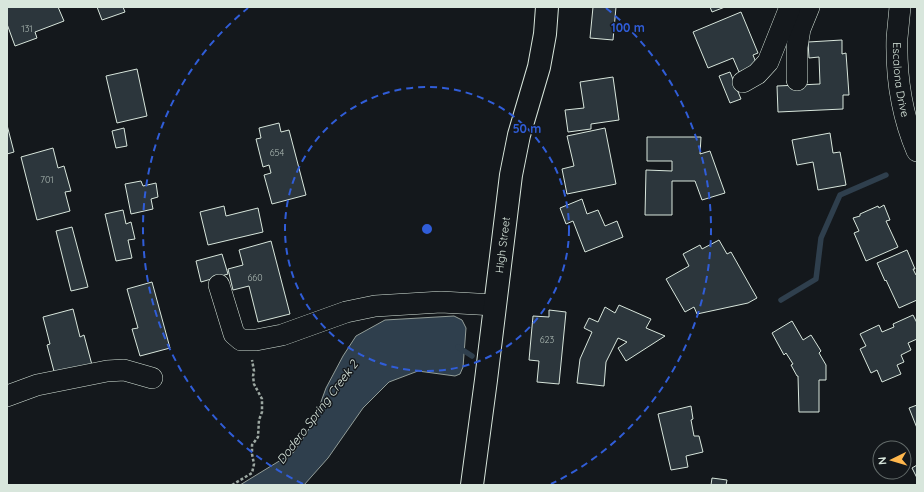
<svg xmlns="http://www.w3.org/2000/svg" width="924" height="492" font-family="Quicksand,sans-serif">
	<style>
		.water { fill: #2f3f4d; stroke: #939e99 }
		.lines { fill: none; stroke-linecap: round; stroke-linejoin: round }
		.stream { stroke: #2f3f4d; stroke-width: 5.5 }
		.building { fill: #2c363c; stroke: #d8e6dc }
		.minor-casing { stroke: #d8e6dc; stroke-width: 22 }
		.major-casing { stroke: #d8e6dc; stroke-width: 24 }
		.path { stroke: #9da8a2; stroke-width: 2.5; stroke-dasharray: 3 2; stroke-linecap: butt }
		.minor { stroke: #14181c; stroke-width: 21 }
		.major { stroke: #14181c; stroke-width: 22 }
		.ring { fill: none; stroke: #305dd8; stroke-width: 2; stroke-dasharray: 7 5 }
		.labels { text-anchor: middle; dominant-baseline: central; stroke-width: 3; stroke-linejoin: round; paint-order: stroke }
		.number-label { font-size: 9px; fill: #adbab4 }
		.street-label { font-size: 11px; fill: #d8e6dc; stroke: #14181c }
		.water-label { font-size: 12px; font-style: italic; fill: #d8e6dc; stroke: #14181c }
		.centre { fill: #305dd8; stroke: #14181c; stroke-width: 2 }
		.ring-label { font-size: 12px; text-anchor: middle; font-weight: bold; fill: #305dd8; stroke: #14181c; stroke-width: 3; stroke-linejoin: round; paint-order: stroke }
	</style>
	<rect width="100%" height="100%" fill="#14181c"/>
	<path class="water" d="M 454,316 L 462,320 L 466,328 L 463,367 L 460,374 L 455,376 L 418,371 L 389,382 L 363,408 L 328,458 L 304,485 L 240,485 L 294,452 L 314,421 L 326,388 L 343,356 L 356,336 L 385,320 Z"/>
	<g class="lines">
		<path class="stream" d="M 781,300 L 816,279 L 821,238 L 840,195 L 886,175
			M 458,347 L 472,356"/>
	</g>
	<path class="building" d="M 7,7 L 58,7 L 64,21 L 35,32 L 37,38 L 15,46 L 7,24 Z
		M 97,7 L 123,7 L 125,12 L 102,20 Z
		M 593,7 L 616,7 L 613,40 L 590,38 Z
		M 710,7 L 725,7 L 712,12 Z
		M 741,12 L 758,53 L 753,55 L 757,65 L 739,72 L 733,58 L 708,68 L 693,32 Z
		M 842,40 L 842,54 L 846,53 L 849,95 L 843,95 L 843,109 L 778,112 L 777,86 L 820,84 L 819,57 L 809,58 L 808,42 Z
		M 137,69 L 147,116 L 117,123 L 106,76 Z
		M 730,72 L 741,99 L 730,103 L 719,76 Z
		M 613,77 L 619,120 L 591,124 L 591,129 L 568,132 L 565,110 L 584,108 L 580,82 Z
		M 279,123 L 281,132 L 289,130 L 306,195 L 272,204 L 264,175 L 271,173 L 269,165 L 263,167 L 256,139 L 261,138 L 259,128 Z
		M 7,125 L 14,152 L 7,154 Z
		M 124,128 L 127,146 L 116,148 L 112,131 Z
		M 605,128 L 616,184 L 567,194 L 562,169 L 574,166 L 567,136 Z
		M 830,133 L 833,153 L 840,152 L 846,185 L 818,190 L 813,162 L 797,165 L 792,140 Z
		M 647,137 L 701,137 L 700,154 L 710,151 L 725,193 L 702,200 L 695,181 L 672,181 L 672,215 L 645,215 L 646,170 L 672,171 L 672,161 L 647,161 Z
		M 53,148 L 58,168 L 64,166 L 71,191 L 65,192 L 70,211 L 37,220 L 21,157 Z
		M 141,181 L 143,186 L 156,183 L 158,197 L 151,199 L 153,209 L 131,214 L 125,184 Z
		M 582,199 L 587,214 L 598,210 L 605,226 L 617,221 L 623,237 L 585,252 L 573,221 L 566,224 L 560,208 Z
		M 884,205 L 890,220 L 886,221 L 898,247 L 866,261 L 854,233 L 859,231 L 853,218 L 860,216 L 860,214 L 878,206 L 879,208 Z
		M 224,206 L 226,216 L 258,208 L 263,232 L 208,245 L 200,212 Z
		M 123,210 L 126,224 L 131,222 L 135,239 L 128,240 L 132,258 L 116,261 L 105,214 Z
		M 72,227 L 88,287 L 71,291 L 56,231 Z
		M 719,240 L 727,254 L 731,252 L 757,298 L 748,303 L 697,314 L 694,307 L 685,312 L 666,279 L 689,266 L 683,254 L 700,245 L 702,249 Z
		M 271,241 L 290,314 L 258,322 L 249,286 L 233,290 L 228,269 L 243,265 L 239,250 Z
		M 907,250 L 915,269 L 913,269 L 916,275 L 917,274 L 917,300 L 899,308 L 886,280 L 885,281 L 877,263 Z
		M 222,254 L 228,274 L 201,282 L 196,261 Z
		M 152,282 L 170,348 L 140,356 L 132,329 L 138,328 L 127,289 Z
		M 619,305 L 651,319 L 646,328 L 665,336 L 626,361 L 618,348 L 627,342 L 618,338 L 606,362 L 604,386 L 577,383 L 580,359 L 592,332 L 584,328 L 589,318 L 598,322 L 605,307 L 615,313 Z
		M 73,309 L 80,337 L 84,335 L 92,365 L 55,375 L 47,345 L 50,344 L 43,317 Z
		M 549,310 L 566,312 L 559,384 L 537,382 L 539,361 L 529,360 L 533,316 L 549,317 Z
		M 913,315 L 917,323 L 917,339 L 908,343 L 911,350 L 901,355 L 904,362 L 897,365 L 901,374 L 882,382 L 877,370 L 871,373 L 860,349 L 866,346 L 860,334 L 879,325 L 882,332 L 894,327 L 893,324 Z
		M 792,321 L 803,340 L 811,335 L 821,351 L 819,353 L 826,365 L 826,380 L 819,380 L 819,412 L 799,412 L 798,376 L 797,376 L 791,365 L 793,364 L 786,353 L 784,355 L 772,333 Z
		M 917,405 L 917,428 L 909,408 Z
		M 691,406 L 693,419 L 691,420 L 694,436 L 699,436 L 703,452 L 686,456 L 688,467 L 671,470 L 658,414 Z
		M 917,465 L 917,478 L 912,468 Z
		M 712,478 L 727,480 L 726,485 L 711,485 Z"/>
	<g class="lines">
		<g class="minor-casing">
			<g id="minor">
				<path id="s1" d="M 900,7 C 899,17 898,28 897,38 C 896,76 902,116 917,151"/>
				<path d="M 797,80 L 797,47 L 800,29 L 809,7"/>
				<path d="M 743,82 L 757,74 L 768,62 L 790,7"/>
				<path d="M 219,285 L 234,334 L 241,340 L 256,340 L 282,335 L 346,312 L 375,306 L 441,302 L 495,305"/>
				<path d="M 7,396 L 37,385 L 107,371 L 124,370 L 152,378"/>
			</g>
		</g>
		<g class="major-casing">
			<g id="major">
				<path id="s2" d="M 472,485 L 486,380 L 511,175 L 519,135 L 539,67 L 545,34 L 547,7"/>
			</g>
		</g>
		<path class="path" d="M 232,485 L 252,473 L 254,464 L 252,454 L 252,445 L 258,437 L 259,420 L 262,412 L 262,399 L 254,384 L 253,376 L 254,371 L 252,360"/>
		<use href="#minor" class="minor"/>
		<use href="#major" class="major"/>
	</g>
	<g class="ring">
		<circle cx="427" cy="229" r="142"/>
		<path d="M303 484A284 284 0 0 1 248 8M606 8A284 284 0 0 1 551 484"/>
	</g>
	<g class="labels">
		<g class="number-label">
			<text x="27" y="28">131</text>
			<text x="277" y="152">654</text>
			<text x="47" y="179">701</text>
			<text x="255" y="277">660</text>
			<text x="547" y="339">623</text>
		</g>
		<g class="street-label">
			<text stroke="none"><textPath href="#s1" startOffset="73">Escalona Drive</textPath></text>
			<text stroke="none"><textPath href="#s2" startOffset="242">High Street</textPath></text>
		</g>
		<g class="water-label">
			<text transform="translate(317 412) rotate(-53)">Dodero Spring Creek 2</text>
		</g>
	</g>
	<circle cx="427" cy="229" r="6" class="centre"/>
	<g class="ring-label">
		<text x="628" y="32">100 m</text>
		<text x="527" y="133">50 m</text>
	</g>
	<rect width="924" height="492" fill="none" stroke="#d8e6dc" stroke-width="16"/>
	<g transform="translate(892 460) rotate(265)"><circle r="19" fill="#14181c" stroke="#626a69"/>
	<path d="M0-3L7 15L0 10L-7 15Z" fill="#ffb74d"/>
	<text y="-6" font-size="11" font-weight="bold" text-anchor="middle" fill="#d8e6dc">N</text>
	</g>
</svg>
